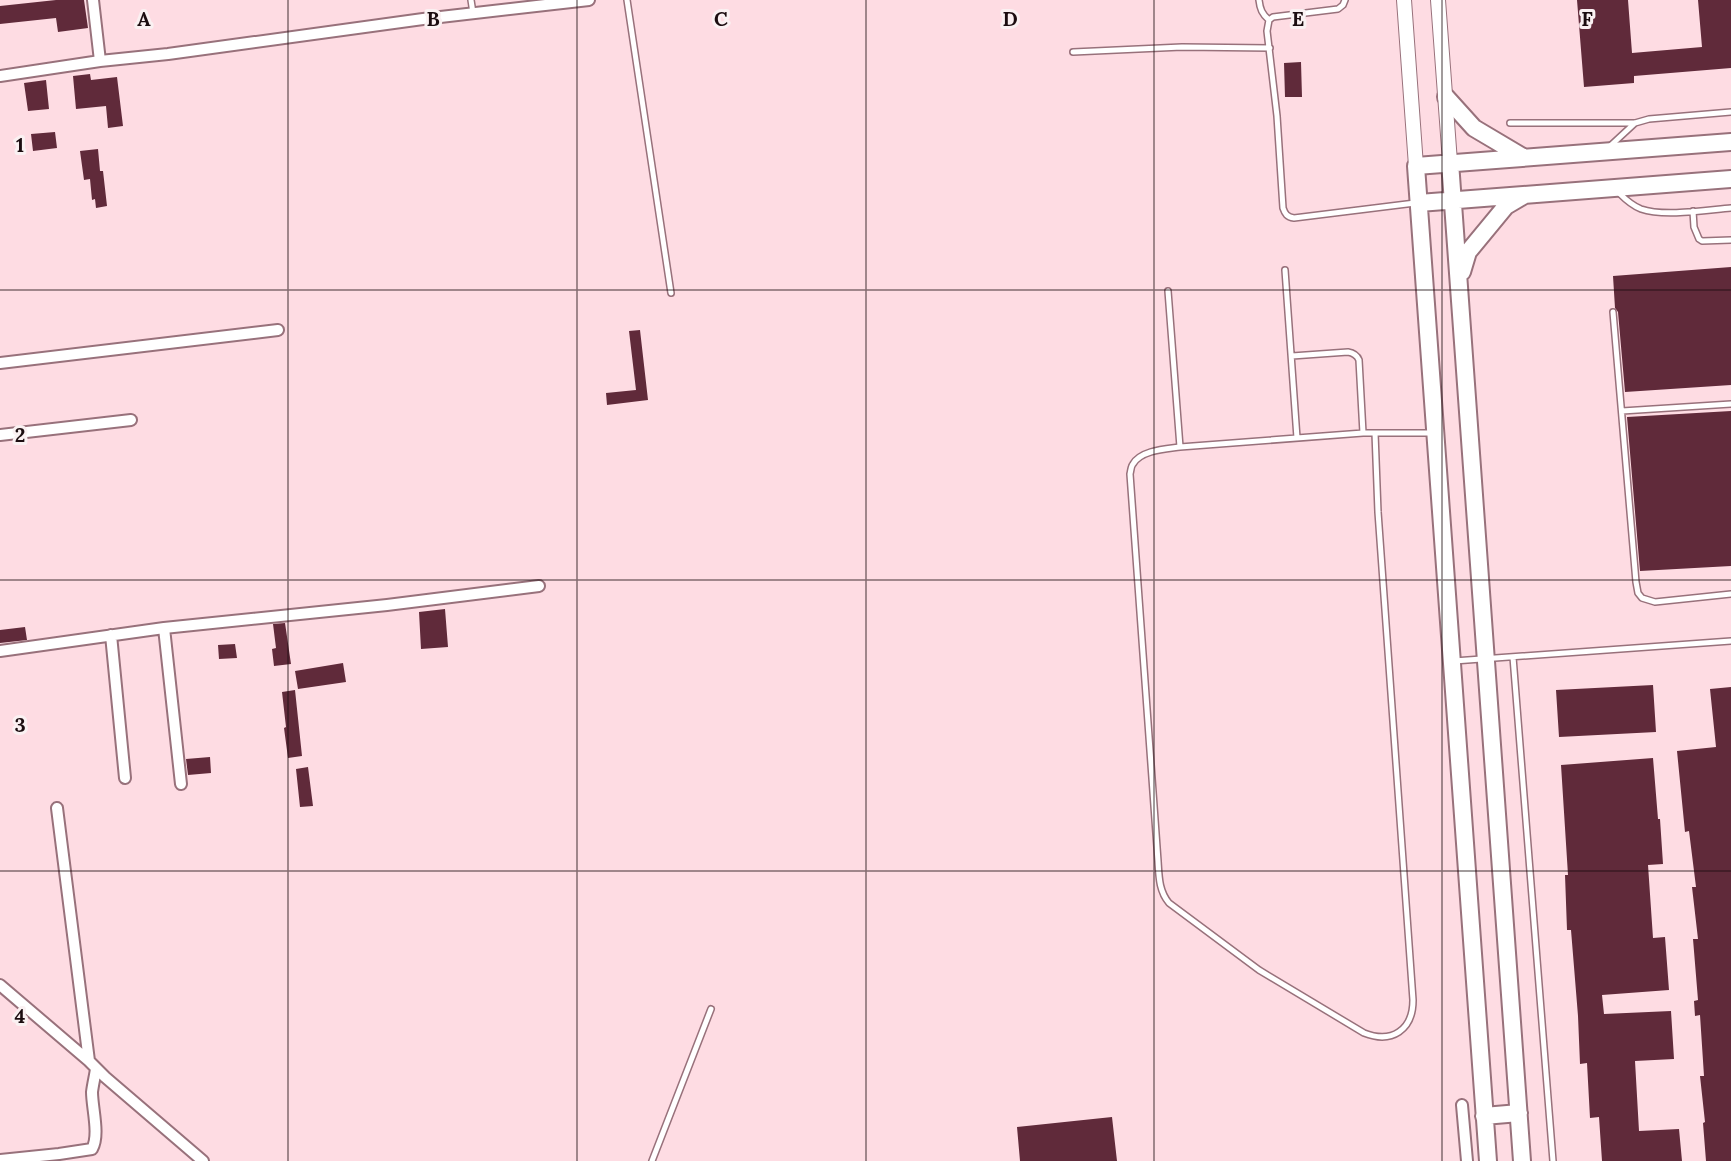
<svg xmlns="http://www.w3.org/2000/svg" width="1731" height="1161" font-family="Lora,serif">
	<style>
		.building { fill: #602a3a }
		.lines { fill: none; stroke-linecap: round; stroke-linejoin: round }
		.service-casing { stroke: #98717b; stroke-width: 8 }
		.minor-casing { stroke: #98717b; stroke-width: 14 }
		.tertiary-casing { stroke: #98717b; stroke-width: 16 }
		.secondary-casing { stroke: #98717b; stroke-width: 20 }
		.service { stroke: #fff; stroke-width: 5 }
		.minor { stroke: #fff; stroke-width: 10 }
		.tertiary { stroke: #fff; stroke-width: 14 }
		.secondary { stroke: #fff; stroke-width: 16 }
		.grid { fill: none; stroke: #1b0d10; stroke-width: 1.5; stroke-opacity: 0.55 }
		.grid-label { font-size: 20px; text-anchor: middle; font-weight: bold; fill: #1b0d10; stroke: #faf1f2; stroke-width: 6; stroke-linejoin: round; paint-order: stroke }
	</style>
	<rect width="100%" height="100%" fill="#fedce3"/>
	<path class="building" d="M 56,0 L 84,0 L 88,28 L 58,32 L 56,18 L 0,24 L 0,6 Z
		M 1577,0 L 1628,0 L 1632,53 L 1702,47 L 1698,0 L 1731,0 L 1731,68 L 1634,76 L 1634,83 L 1584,87 Z
		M 1301,62 L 1302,97 L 1285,97 L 1284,63 Z
		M 90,74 L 91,80 L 117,77 L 123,126 L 108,128 L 106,106 L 76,109 L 73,76 Z
		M 46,80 L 49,109 L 28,111 L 24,83 Z
		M 55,132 L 57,148 L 33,151 L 31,134 Z
		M 98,149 L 100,171 L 103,171 L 107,206 L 96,208 L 95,199 L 92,200 L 90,179 L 84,180 L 80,151 Z
		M 1731,267 L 1731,385 L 1625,392 L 1618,312 L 1615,308 L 1613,276 Z
		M 640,330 L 648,400 L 607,405 L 606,393 L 636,390 L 629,331 Z
		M 1731,411 L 1731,566 L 1640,571 L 1627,417 Z
		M 445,609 L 448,647 L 421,649 L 419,612 Z
		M 285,623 L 291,664 L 274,666 L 272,649 L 276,648 L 273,624 Z
		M 25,627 L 27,640 L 0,643 L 0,630 Z
		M 235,644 L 237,658 L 219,659 L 218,645 Z
		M 343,663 L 346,682 L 298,689 L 295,671 Z
		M 1653,685 L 1656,732 L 1559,737 L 1556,690 Z
		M 1731,687 L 1731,1161 L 1706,1161 L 1703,1123 L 1705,1122 L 1700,1076 L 1704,1076 L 1700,1015 L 1695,1016 L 1694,1001 L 1698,1000 L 1693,939 L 1698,939 L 1692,887 L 1696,887 L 1689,831 L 1685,832 L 1677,751 L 1716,747 L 1710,689 Z
		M 295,690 L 302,756 L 288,758 L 284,728 L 286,727 L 282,692 Z
		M 210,757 L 211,773 L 188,775 L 186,759 Z
		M 1653,758 L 1658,819 L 1660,819 L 1663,864 L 1648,865 L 1653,938 L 1665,937 L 1669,990 L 1602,995 L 1604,1014 L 1671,1011 L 1674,1059 L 1635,1061 L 1639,1131 L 1679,1129 L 1682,1161 L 1602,1161 L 1599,1117 L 1590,1118 L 1587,1063 L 1580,1064 L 1578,1016 L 1571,930 L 1567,930 L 1565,875 L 1568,875 L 1561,765 Z
		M 308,767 L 313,806 L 300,807 L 296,769 Z
		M 1112,1117 L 1117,1161 L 1020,1161 L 1017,1127 Z"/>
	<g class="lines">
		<g class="service-casing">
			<path id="service" d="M 471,0 L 473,13
				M 627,0 L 671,293
				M 1259,0 C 1260,9 1262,14 1269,20
				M 1269,20 L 1267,31 L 1277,116 L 1283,208 C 1285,214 1287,217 1294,218 L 1415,203
				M 1269,20 L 1273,17 L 1338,9 L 1343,5 L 1345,0
				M 1073,52 L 1182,47 L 1270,48
				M 1510,123 L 1634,123
				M 1608,148 L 1635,123 L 1649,119 L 1731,112
				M 1619,193 C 1625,199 1633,206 1641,209 C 1664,217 1707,210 1731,208
				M 1693,211 L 1694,227 L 1699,239 L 1702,241 L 1731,240
				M 1285,270 L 1297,438
				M 1168,291 L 1180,447
				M 1613,312 L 1636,582 L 1638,593 L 1642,598 L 1655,602 L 1731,594
				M 1292,356 L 1348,352 C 1354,353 1357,355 1359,360 L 1363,433
				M 1622,411 L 1731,404
				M 1375,433 L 1378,512 L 1413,1000 C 1413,1030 1392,1044 1364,1033 L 1259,970 L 1169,903 C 1159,891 1159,877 1158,861 L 1130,474 C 1131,470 1131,466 1133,464 C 1141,450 1166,449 1180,447 L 1363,433 L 1434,433
				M 1513,657 L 1553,1161
				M 1454,661 L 1731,641
				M 652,1161 L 711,1009"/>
		</g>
		<g class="minor-casing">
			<path id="minor" d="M 93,0 L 100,61
				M 0,76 L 100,61 L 168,54 L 423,19 L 589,0
				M 0,363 L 278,330
				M 0,435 L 131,420
				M 164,628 L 181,784
				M 111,635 L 125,778
				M 0,651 L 164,628 L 387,605 L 539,586
				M 57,808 L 89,1061
				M 0,985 L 89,1061 L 105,1077 L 203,1161
				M 1462,1105 L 1467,1161
				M 0,1160 L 59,1154 L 92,1149 C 100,1135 92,1108 92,1092 C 93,1084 95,1076 96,1069"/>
		</g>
		<g class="tertiary-casing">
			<path id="tertiary" d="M 1404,0 L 1416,166
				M 1438,0 L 1450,162"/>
		</g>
		<g class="secondary-casing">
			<path id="secondary" d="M 1446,97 L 1474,128 L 1523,157
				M 1450,162 L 1522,1161
				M 1419,203 L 1731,179
				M 1462,272 L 1468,252 L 1506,206 L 1523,196
				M 1484,1116 L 1519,1113
				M 1488,1161 L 1416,166 L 1731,142"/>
		</g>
		<use href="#service" class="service"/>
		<use href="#minor" class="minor"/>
		<use href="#tertiary" class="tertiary"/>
		<use href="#secondary" class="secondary"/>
	</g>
	<path class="grid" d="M 288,0 L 288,1161M 577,0 L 577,1161M 866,0 L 866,1161M 1154,0 L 1154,1161M 1442,0 L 1442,1161M 0,290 L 1731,290M 0,580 L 1731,580M 0,871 L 1731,871"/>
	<g class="grid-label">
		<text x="144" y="26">A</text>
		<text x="433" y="26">B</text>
		<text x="721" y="26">C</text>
		<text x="1010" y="26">D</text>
		<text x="1298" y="26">E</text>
		<text x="1587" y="26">F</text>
		<text x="20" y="152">1</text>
		<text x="20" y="442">2</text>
		<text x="20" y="732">3</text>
		<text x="20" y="1023">4</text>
	</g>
</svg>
